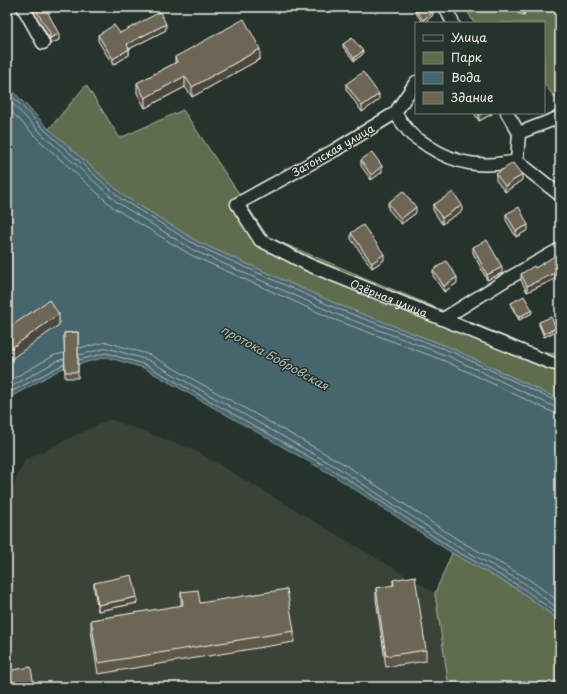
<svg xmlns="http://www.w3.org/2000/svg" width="567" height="694" font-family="'Playpen Sans',sans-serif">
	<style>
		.built { fill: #3b4239 }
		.green { fill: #5e6d50; stroke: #a9af9c }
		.water { fill: #46656c; stroke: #8c9d9e }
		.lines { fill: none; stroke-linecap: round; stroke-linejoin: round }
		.shore { stroke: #aeb9b6; stroke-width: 1 }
		.minor-casing { stroke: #f4f1e8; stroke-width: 15 }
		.minor { stroke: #26332d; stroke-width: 12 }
		.wall { fill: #5e584a; stroke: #f4f1e8 }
		.shaded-wall { fill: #4c473c; stroke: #f4f1e8 }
		.building { fill: #6d6656; stroke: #f4f1e8 }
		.labels { text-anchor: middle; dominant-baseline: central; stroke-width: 3; stroke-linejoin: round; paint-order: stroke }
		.street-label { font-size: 11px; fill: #f4f1e8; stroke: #26332d }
		.water-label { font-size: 12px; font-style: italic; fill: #aeb9b6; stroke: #26332d }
	</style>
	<rect width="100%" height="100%" fill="#26332d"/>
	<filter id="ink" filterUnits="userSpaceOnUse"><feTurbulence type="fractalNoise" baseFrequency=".025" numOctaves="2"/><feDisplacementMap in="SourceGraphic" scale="8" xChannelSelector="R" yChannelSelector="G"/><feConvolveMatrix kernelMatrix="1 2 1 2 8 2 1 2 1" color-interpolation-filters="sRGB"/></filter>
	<g filter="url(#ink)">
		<path class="built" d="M 110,419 L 196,451 L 435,593 L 449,687 L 7,687 L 7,499 L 25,460 Z"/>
		<path class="green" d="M 465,7 L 560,7 L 560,98 L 556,99 L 544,84 L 544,23 L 474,23 Z
			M 86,85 L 120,138 L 183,110 L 268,237 L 544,353 L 560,354 L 560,400 L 451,348 L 339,305 L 198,242 L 124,196 L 49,129 Z
			M 452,553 L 519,590 L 560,621 L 560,687 L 449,687 L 435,593 Z"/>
		<path class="water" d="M 7,85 L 49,129 L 124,196 L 198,242 L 339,305 L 451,348 L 560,400 L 560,621 L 519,590 L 452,553 L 336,477 L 144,368 L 106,357 L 61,369 L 7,399 Z"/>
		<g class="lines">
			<path class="shore" d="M 7,91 L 47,132 L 121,199 L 196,245 L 338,309 L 450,351 L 560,403
				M 7,98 L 43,135 L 118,203 L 193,250 L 336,314 L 448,356 L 555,407 L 560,408
				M 7,107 L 39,140 L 114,208 L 191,255 L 333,319 L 445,361 L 552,412 L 560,414
				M 79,348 L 107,342 L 150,355 L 344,464 L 460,541 L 527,578 L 560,602
				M 79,355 L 107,348 L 148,360 L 340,469 L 457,546 L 524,583 L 560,610
				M 79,360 L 106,353 L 146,365 L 338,473 L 454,550 L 521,587 L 560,616
				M 7,382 L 55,355 L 64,353
				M 7,389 L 57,361 L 64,359
				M 7,394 L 64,364"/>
			<g class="minor-casing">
				<g id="minor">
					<path d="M 23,7 L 43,43"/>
					<path d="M 445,7 L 453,23"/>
					<path id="s1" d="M 416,82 L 395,113 L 335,150 L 237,204 L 260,240 L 309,265 L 551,363 L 560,365"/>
					<path d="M 395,113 C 400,120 406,129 412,135 C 417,139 423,142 428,146 C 457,165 482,168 517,161"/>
					<path d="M 507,113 L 519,133 L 560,117"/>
					<path d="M 519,133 L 517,161 L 560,195"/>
					<path d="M 443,319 L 509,278 L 560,249"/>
				</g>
			</g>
			<use href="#minor" class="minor"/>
		</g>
		<path class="wall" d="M 31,7 L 45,7 L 59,40 L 50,44 L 50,39 Z
			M 505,7 L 526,7 L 524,15 L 505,9 Z
			M 415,9 L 433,15 L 423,23 L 415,12 Z
			M 166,30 L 129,49 L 129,55 L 113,65 L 98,41 L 98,35 Z
			M 343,44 L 363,54 L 354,61 L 343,47 Z
			M 175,57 L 260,59 L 192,97 L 185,87 L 145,108 L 137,93 L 137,83 L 175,63 Z
			M 346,84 L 379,100 L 362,112 L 346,89 Z
			M 474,113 L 492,113 L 492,114 L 479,121 Z
			M 361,160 L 382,172 L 371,180 L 361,166 Z
			M 496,174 L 522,180 L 505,192 L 496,180 Z
			M 388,203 L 416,213 L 401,224 L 388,209 Z
			M 433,205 L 462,211 L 442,224 L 433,210 Z
			M 506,214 L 528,230 L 516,237 L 506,220 Z
			M 351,233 L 384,260 L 372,268 L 351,239 Z
			M 473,247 L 502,273 L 487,280 L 473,253 Z
			M 560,257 L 560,287 L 555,279 L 527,292 L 521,280 L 521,274 Z
			M 433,270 L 457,283 L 444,292 L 433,276 Z
			M 511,303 L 532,313 L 519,320 L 511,306 Z
			M 539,322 L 556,331 L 544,337 L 539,325 Z
			M 78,332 L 78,378 L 65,378 L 64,333 Z
			M 393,580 L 426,650 L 426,661 L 386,667 L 376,599 L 376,588 L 393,586 Z
			M 94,583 L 137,603 L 98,611 L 94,589 Z
			M 181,592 L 200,603 L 294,631 L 294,642 L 98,674 L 91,631 L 91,620 L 181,606 Z"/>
		<path class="shaded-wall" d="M 525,7 L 526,7 L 524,15 L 524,9 Z
			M 433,12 L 433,15 L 423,23 L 423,20 Z
			M 166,24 L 166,30 L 127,50 L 127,44 Z
			M 59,34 L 59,40 L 50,44 L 50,38 Z
			M 129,49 L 129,55 L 113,65 L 113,59 Z
			M 260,49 L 260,59 L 192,97 L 192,87 Z
			M 363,51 L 363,54 L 354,61 L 354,58 Z
			M 185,76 L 185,87 L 145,108 L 145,98 Z
			M 379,94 L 379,100 L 362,112 L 362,106 Z
			M 483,113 L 492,113 L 492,114 L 479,121 L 479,115 Z
			M 382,166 L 382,172 L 371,180 L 371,175 Z
			M 522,175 L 522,180 L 505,192 L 505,186 Z
			M 462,205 L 462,211 L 442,224 L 442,218 Z
			M 416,207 L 416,213 L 401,224 L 401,219 Z
			M 528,225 L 528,230 L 516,237 L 516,231 Z
			M 384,254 L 384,260 L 372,268 L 372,263 Z
			M 502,267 L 502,273 L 487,280 L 487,275 Z
			M 555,273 L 555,279 L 527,292 L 527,286 Z
			M 457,277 L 457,283 L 444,292 L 444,286 Z
			M 532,310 L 532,313 L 519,320 L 519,317 Z
			M 59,314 L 59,325 L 7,362 L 7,351 Z
			M 556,328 L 556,331 L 544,337 L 544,334 Z
			M 11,416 L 11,427 L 7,430 L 7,419 Z
			M 137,597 L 137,603 L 98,611 L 98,605 Z"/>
		<path class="building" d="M 34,7 L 45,7 L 59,34 L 50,38 L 50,33 Z
			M 418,7 L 429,7 L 433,12 L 423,20 L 415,9 Z
			M 516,7 L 525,7 L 524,9 Z
			M 160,12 L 166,24 L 127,44 L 129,49 L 113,59 L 98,35 L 114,25 L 120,33 Z
			M 244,19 L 260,49 L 192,87 L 185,76 L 145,98 L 137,83 L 177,62 L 175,57 Z
			M 352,38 L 363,51 L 354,58 L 343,44 Z
			M 363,72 L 379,94 L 362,106 L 346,84 Z
			M 477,113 L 483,113 L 479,115 Z
			M 372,152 L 382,166 L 371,175 L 361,160 Z
			M 513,163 L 522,175 L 505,186 L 496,174 Z
			M 403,191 L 416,207 L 401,219 L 388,203 Z
			M 453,192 L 462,205 L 442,218 L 433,205 Z
			M 519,207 L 528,225 L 516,231 L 506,214 Z
			M 363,225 L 384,254 L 372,263 L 351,233 Z
			M 487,240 L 502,267 L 487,275 L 473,247 Z
			M 558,254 L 560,257 L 560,281 L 555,273 L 527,286 L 521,274 L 534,266 L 535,268 Z
			M 446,261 L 457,277 L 444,286 L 433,270 Z
			M 524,296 L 532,310 L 519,317 L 511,303 Z
			M 49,300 L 59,314 L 7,351 L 7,329 Z
			M 551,317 L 556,328 L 544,334 L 539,322 Z
			M 78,332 L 78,372 L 65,372 L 64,333 Z
			M 7,410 L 11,416 L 7,419 Z
			M 132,575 L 137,597 L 98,605 L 94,583 Z
			M 415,576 L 426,650 L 386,656 L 376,588 L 394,585 L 393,580 Z
			M 287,589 L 294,631 L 98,663 L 91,620 L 183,605 L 181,592 L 198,590 L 200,603 Z
			M 31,667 L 34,687 L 7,687 L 7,671 Z"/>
	</g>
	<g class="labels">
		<g class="street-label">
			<text transform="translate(333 150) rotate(-30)">Затонская улица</text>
			<text stroke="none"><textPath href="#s1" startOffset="404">Озёрная улица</textPath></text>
		</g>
		<g class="water-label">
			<text transform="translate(275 357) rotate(29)">протока Бобровская</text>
		</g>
	</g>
	<rect width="567" height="694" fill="none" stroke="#26332d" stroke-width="24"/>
	<rect x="12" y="12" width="543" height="670" fill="none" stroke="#f4f1e8" stroke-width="1.5" filter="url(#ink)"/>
	<rect x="415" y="22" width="130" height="92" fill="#26332d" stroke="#787f78"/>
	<rect x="423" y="35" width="20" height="6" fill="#26332d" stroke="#787f78"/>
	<text x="451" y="42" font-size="12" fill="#f4f1e8">Улица</text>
	<rect x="423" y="52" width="20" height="12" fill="#5e6d50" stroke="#787f78"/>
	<text x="451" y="62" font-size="12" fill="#f4f1e8">Парк</text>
	<rect x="423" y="72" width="20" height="12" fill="#46656c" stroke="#787f78"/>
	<text x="451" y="82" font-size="12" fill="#f4f1e8">Вода</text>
	<rect x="423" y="92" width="20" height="12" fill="#6d6656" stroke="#787f78"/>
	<text x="451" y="102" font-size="12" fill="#f4f1e8">Здание</text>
</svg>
